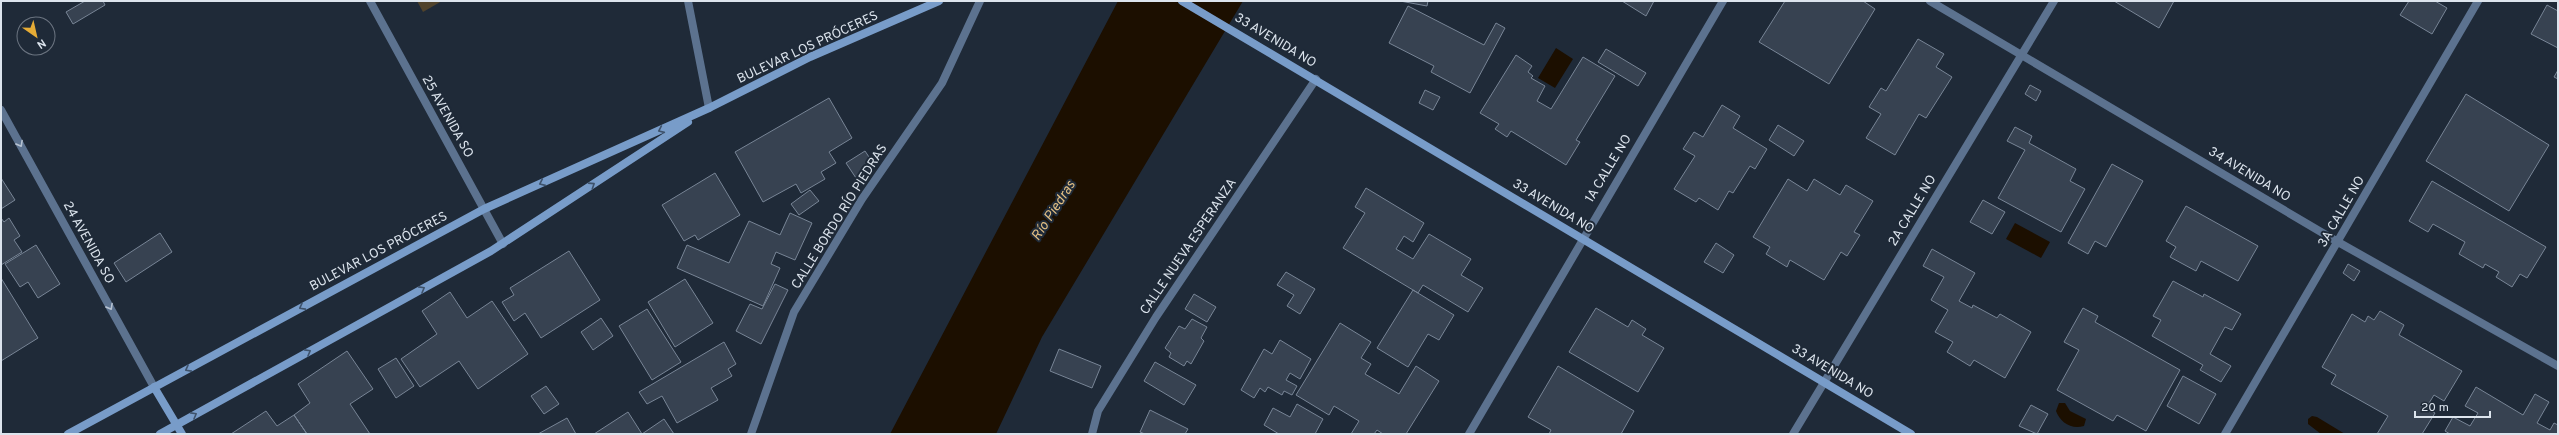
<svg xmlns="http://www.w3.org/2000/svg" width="2559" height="435" font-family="Overpass,sans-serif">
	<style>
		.green { fill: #50432c }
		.water { fill: #1c0f00 }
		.building { fill: #374251; stroke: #788596 }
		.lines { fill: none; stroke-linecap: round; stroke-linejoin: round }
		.street { stroke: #5c728f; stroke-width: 8 }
		.secondary { stroke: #789cc9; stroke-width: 8 }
		.oneway { stroke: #3e526b }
		.oneway2 { stroke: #b6c2d1 }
		.labels { text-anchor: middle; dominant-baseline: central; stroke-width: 4; stroke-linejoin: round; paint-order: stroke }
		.street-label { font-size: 13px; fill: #dce4ed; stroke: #1f2a38 }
		.water-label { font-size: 14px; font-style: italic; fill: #e1be83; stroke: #1f2a38 }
	</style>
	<rect width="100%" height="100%" fill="#1f2a38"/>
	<path class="green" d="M 417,1 L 442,1 L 423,12 Z"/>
	<path class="water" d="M 1118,1 L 1243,1 L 1042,337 L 996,434 L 890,434 Z
		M 1556,48 L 1573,59 L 1555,88 L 1538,78 Z
		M 2015,223 L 2050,242 L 2041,258 L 2006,239 Z
		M 2059,403 L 2065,403 L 2070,411 L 2086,419 L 2084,426 C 2071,430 2060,422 2056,411 Z
		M 2312,416 L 2317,417 L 2345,434 L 2321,434 L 2308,424 L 2308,419 Z"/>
	<path class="building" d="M 85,1 L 103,1 L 105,5 L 73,24 L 66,12 Z
		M 1400,1 L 1428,1 L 1427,6 Z
		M 1622,1 L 1654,1 L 1646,16 Z
		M 1785,1 L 1863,1 L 1875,9 L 1829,84 L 1759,42 Z
		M 2114,1 L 2174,1 L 2159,28 Z
		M 2409,1 L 2435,1 L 2447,8 L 2432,34 L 2400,15 Z
		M 2547,5 L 2558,11 L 2558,48 L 2531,34 Z
		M 1408,6 L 1484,45 L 1496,23 L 1505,28 L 1470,93 L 1431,72 L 1434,66 L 1389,43 Z
		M 1918,39 L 1944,54 L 1936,67 L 1952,77 L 1926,118 L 1919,114 L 1895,155 L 1866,138 L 1881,114 L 1869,107 L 1881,88 L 1886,91 Z
		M 1606,49 L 1646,73 L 1638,86 L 1598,62 Z
		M 1516,55 L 1532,66 L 1528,72 L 1533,76 L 1531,78 L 1545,86 L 1537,101 L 1551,109 L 1583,57 L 1615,76 L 1576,140 L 1580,142 L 1566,165 L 1511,131 L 1507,137 L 1495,129 L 1499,124 L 1480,113 Z
		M 2558,70 L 2558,79 L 2554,77 Z
		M 2030,85 L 2041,91 L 2036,101 L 2025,94 Z
		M 1425,90 L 1440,97 L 1433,110 L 1419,103 Z
		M 2466,94 L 2549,145 L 2509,211 L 2426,161 Z
		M 829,98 L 852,138 L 829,152 L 836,163 L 821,172 L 825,179 L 801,193 L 796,184 L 763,202 L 735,152 Z
		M 1722,105 L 1740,116 L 1733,128 L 1767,149 L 1755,169 L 1750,166 L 1733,193 L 1729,191 L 1718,210 L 1699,198 L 1696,202 L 1674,189 L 1695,156 L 1683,149 L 1694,132 L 1703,137 Z
		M 1778,125 L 1804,141 L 1794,156 L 1769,140 Z
		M 2015,127 L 2032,136 L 2029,143 L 2076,169 L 2070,181 L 2085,189 L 2061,232 L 1998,198 L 2025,150 L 2007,141 Z
		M 865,151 L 875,166 L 856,178 L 846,163 Z
		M 2112,164 L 2143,181 L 2106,247 L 2095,241 L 2088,254 L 2068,243 Z
		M 715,173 L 740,215 L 698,240 L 695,235 L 684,241 L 662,205 Z
		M 1,178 L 15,200 L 1,209 Z
		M 1788,179 L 1807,191 L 1814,179 L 1840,195 L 1846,185 L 1873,201 L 1854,232 L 1860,235 L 1847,256 L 1841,252 L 1824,280 L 1790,260 L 1787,267 L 1766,254 L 1770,247 L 1753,237 Z
		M 2432,181 L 2546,247 L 2527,278 L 2520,274 L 2512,287 L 2496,277 L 2499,272 L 2485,264 L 2483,268 L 2459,254 L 2465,242 L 2433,224 L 2428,232 L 2409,221 Z
		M 1366,188 L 1424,223 L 1413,242 L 1404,236 L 1396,249 L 1413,259 L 1429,234 L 1471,259 L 1461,275 L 1483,288 L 1468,312 L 1423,285 L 1418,293 L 1343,248 L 1365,213 L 1355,207 Z
		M 810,190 L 819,201 L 799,215 L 791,204 Z
		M 1983,200 L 2005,212 L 1992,234 L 1970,222 Z
		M 2186,206 L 2258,246 L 2238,281 L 2201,261 L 2196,271 L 2170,257 L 2176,247 L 2166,241 Z
		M 790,213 L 812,223 L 795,260 L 776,252 L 771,264 L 780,268 L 763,306 L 677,268 L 687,245 L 729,263 L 749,221 L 780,235 Z
		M 1,218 L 4,222 L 9,218 L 20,236 L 14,240 L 22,252 L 1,265 Z
		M 160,233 L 172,252 L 126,282 L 114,263 Z
		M 1716,243 L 1734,255 L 1723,273 L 1704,262 Z
		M 36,245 L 60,284 L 38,298 L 28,282 L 20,287 L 5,264 Z
		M 1932,249 L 1975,273 L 1959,301 L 1972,308 L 1973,305 L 1997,318 L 2000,314 L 2031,332 L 2005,378 L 1974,360 L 1970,366 L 1947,352 L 1953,342 L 1935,332 L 1948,310 L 1931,300 L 1944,277 L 1923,266 Z
		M 569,251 L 600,300 L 541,338 L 525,313 L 514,321 L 502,302 L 514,295 L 510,288 Z
		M 2348,264 L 2360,271 L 2354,281 L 2343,273 Z
		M 1286,272 L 1315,289 L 1300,314 L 1287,306 L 1294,295 L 1277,285 Z
		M 1,278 L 38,338 L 1,361 Z
		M 685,279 L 713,323 L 675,347 L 648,302 Z
		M 2173,281 L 2203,297 L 2204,294 L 2241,314 L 2232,330 L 2225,327 L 2210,354 L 2231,366 L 2221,382 L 2200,370 L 2203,365 L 2152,336 L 2161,320 L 2153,316 Z
		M 775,284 L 788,290 L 761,344 L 736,331 L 750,304 L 762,309 Z
		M 1413,290 L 1454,315 L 1439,340 L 1428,334 L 1408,367 L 1377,348 Z
		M 450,292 L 467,318 L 492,301 L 528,354 L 478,389 L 459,361 L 420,387 L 401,359 L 437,334 L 422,311 Z
		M 1194,294 L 1216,307 L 1207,322 L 1185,309 Z
		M 1596,308 L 1628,327 L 1632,320 L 1646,329 L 1642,335 L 1664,348 L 1638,392 L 1569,352 Z
		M 2083,308 L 2098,316 L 2095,322 L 2180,370 L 2146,431 L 2117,415 L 2113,421 L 2057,390 L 2079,350 L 2064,342 Z
		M 647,309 L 681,362 L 652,380 L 619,326 Z
		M 2380,311 L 2404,325 L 2399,335 L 2462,371 L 2444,401 L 2434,395 L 2426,408 L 2435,413 L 2422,434 L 2377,434 L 2388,416 L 2331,384 L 2336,375 L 2322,367 L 2352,314 L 2365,322 L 2368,316 L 2374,320 Z
		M 601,318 L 613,336 L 593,350 L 581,332 Z
		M 1192,319 L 1207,327 L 1201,338 L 1204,341 L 1191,364 L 1187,361 L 1184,366 L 1169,357 L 1171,353 L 1165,348 L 1179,326 L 1185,329 Z
		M 1340,323 L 1371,342 L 1361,358 L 1371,364 L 1365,374 L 1399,394 L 1416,366 L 1439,381 L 1406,434 L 1383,434 L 1377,430 L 1374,434 L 1351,434 L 1359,421 L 1334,406 L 1329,415 L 1296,395 Z
		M 1280,340 L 1311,359 L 1300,379 L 1290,373 L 1286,380 L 1297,386 L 1292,395 L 1284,391 L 1282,395 L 1268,387 L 1265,392 L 1260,388 L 1254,398 L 1241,390 L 1264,349 L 1272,354 Z
		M 724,342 L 736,364 L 728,369 L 732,376 L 711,388 L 718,400 L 677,423 L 662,396 L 647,404 L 639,392 Z
		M 1059,349 L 1101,366 L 1092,388 L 1050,371 Z
		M 347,351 L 373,389 L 350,404 L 370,434 L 307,434 L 294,415 L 310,403 L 298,384 Z
		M 396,358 L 414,386 L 396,398 L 378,369 Z
		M 1155,362 L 1196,385 L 1184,405 L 1144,381 Z
		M 1558,366 L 1634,411 L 1621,434 L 1549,434 L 1551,430 L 1528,417 Z
		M 2183,376 L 2216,394 L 2199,424 L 2167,406 Z
		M 546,386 L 559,404 L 544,414 L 531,396 Z
		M 2476,387 L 2523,415 L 2535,394 L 2549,402 L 2537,423 L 2550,430 L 2554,423 L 2558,425 L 2558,434 L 2450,434 L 2445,431 L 2453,417 L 2470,426 L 2478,413 L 2465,406 Z
		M 1297,404 L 1323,419 L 1315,434 L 1279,434 L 1264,425 L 1273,408 L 1290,417 Z
		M 2031,405 L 2048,414 L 2037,434 L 2019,426 Z
		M 1150,410 L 1188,429 L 1185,434 L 1145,434 L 1140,432 Z
		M 266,411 L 277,426 L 294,415 L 307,434 L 231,434 Z
		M 628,412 L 642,434 L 664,419 L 674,434 L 594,434 Z
		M 567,418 L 576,434 L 538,434 Z"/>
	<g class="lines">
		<path class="street" d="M 370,1 L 503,244
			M 688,1 L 709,108
			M 1930,1 L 2338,242 L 2558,366
			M 1,110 L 154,387
			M 751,434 L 794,312 L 862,199 L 942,83 L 980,1
			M 1092,434 L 1098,411 L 1156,317 L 1316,79
			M 1469,434 L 1723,1
			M 1793,434 L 2054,1
			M 2225,434 L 2478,1"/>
		<path class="secondary" d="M 1182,1 L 1911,434
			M 154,387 L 182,434
			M 68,434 L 484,209 L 709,108 L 810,57 L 939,1
			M 160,434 L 491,251 L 688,122"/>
	</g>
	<defs><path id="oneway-chevron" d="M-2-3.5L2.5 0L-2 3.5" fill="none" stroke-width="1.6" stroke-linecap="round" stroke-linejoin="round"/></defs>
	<g class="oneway">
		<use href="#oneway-chevron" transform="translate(661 130) rotate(156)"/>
		<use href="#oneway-chevron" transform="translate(542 183) rotate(156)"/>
		<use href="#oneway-chevron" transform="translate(592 185) rotate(-33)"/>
		<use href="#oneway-chevron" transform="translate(422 289) rotate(-29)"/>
		<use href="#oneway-chevron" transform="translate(302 307) rotate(152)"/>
		<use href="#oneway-chevron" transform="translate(308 352) rotate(-29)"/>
		<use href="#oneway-chevron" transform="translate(188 369) rotate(152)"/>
		<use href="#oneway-chevron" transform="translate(194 415) rotate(-29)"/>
	</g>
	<g class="oneway2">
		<use href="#oneway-chevron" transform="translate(20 144) rotate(61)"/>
		<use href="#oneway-chevron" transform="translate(110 307) rotate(61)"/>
	</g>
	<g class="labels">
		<g class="street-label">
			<text transform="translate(1275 41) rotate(31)">33 AVENIDA NO</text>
			<text transform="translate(808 48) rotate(-25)">BULEVAR LOS PRÓCERES</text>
			<text transform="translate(447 117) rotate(61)">25 AVENIDA SO</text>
			<text transform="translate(1609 169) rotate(-59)">1A CALLE NO</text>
			<text transform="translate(2249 175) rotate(31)">34 AVENIDA NO</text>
			<text transform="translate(1553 207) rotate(31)">33 AVENIDA NO</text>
			<text transform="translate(1913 211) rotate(-59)">2A CALLE NO</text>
			<text transform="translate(2342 212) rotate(-60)">3A CALLE NO</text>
			<text transform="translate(840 217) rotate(-58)">CALLE BORDO RÍO PIEDRAS</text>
			<text transform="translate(88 243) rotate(61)">24 AVENIDA SO</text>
			<text transform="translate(1189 247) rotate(-56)">CALLE NUEVA ESPERANZA</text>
			<text transform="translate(379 252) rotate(-28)">BULEVAR LOS PRÓCERES</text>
			<text transform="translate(1832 372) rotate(31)">33 AVENIDA NO</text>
		</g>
		<g class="water-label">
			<text transform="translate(1054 211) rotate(-57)">Río Piedras</text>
		</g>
	</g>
	<rect width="2559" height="435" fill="none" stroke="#dce4ed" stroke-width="4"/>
	<g transform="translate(36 36) rotate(146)"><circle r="19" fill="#1f2a38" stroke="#6b7480"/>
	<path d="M0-3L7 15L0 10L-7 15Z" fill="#e6ac36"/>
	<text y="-6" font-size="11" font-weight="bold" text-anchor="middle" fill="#dce4ed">N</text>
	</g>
	<path d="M2415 411v6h75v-6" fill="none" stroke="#dce4ed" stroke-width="2"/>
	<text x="2421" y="411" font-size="12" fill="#dce4ed" stroke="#1f2a38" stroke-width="3" paint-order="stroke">20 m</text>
</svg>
